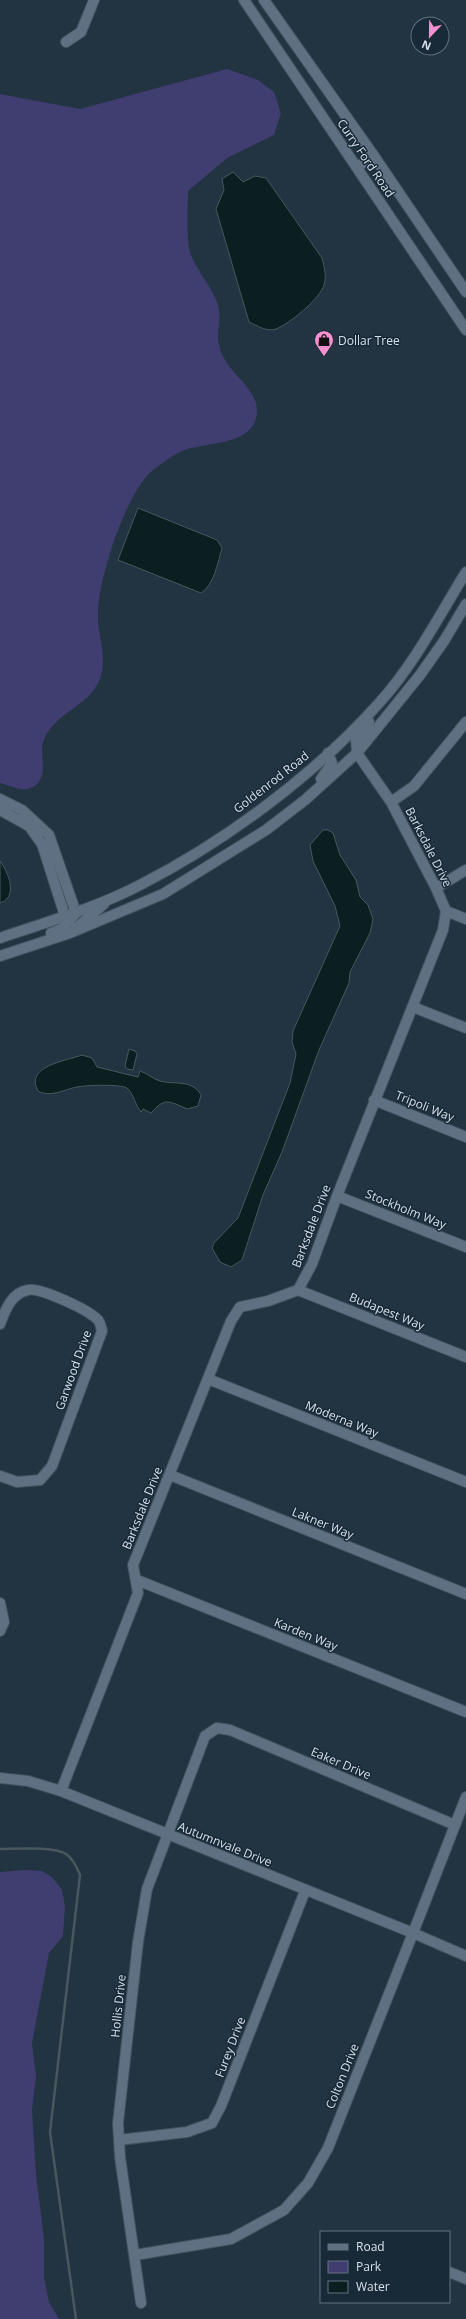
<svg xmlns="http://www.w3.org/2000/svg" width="466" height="2319" font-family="'Open Sans',sans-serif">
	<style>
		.green { fill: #403d70 }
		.water { fill: #0b1e20; stroke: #48585d }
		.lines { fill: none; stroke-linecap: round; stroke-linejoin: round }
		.stream { stroke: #48585d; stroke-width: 2.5 }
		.minor-casing { stroke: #43515e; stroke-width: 12 }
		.tertiary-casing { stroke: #43515e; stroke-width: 12 }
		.secondary-casing { stroke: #43515e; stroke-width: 12 }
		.minor { stroke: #5e7081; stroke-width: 10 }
		.tertiary { stroke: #5e7081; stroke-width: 10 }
		.secondary { stroke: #5e7081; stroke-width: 10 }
		.labels { text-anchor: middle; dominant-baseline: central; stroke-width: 3; stroke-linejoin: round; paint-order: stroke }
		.street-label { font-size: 12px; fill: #d6e0ea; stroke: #182937 }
		.poi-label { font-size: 12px; fill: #d6e0ea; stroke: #182937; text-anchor: start }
	</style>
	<rect width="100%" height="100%" fill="#223342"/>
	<path class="green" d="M 227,69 L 258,80 L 274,92 L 281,113 L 274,135 L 227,158 L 188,191 C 188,206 186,239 190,252 C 195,269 218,294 219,310 C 221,329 213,337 224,358 C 232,375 258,390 257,412 C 255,447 205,441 182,451 C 173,455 161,464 153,470 C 135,485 118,527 111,550 C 105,570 98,593 98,613 C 97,636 109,659 99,681 C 87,708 53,713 43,742 C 39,756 49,774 36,785 C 26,794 11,786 0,783 L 0,94 L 80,109 Z
		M 26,1870 L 42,1871 L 52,1877 L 62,1890 L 65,1906 L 63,1936 L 49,1953 L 32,2043 L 36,2077 L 32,2110 L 36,2175 L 44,2239 L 44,2277 L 49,2302 L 59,2319 L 0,2319 L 0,1872 Z"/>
	<path class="water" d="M 233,172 L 243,182 L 255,176 L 266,178 L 322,258 C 324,267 327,275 324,285 C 320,299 289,324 276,329 C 267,332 257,326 249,322 L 216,209 L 224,190 L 222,179 Z
		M 138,508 L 217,540 L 222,548 C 218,562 214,585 201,593 L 118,560 Z
		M 323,830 L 328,830 L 333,833 L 340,855 L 356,880 L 360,897 L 368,905 L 373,919 L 370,933 L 350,972 L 349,983 L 319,1050 L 282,1152 L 263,1195 L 242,1260 L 231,1267 L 220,1262 L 212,1248 L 214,1243 L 238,1218 L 290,1083 L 296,1054 L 292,1042 L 293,1031 L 340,926 L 335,906 L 313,861 L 310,845 Z
		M 0,861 C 8,872 19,897 0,903 Z
		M 129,1049 L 135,1051 L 137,1054 L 133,1070 L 127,1069 L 125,1066 Z
		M 82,1055 L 92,1058 L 97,1067 L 138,1077 L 140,1071 C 147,1073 153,1079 160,1081 C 175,1085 192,1079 201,1095 L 198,1106 L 187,1109 C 169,1101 165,1097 151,1113 L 143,1109 L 141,1112 C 135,1105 134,1094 127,1088 C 120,1084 86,1085 77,1087 C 65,1089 51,1098 38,1091 C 24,1066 66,1061 82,1055 Z"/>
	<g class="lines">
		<path class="stream" d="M 0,1849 C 16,1849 54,1846 66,1854 C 73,1859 77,1867 80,1875 L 50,2132 L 76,2319"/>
		<g class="minor-casing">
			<path id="minor" d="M 66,42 L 81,32 L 94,0
				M 357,167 L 374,156
				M 0,799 L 22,810 L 49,835 L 76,913
				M 391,802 L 414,786 L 466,722
				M 0,810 L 29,826 L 42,844 L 65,916
				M 436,888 L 466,870
				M 446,911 L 466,919
				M 413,1007 L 466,1028
				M 374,1100 L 466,1137
				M 337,1196 L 466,1247
				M 298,1290 L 466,1357
				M 0,1324 C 5,1311 11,1293 28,1290 C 40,1287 89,1310 98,1320 C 100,1322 101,1327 102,1331 L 52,1466 L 40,1480 L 17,1482 L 0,1476
				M 208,1379 L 466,1482
				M 170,1475 L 466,1594
				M 137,1580 L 466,1712
				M 0,1603 L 4,1622 L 0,1631
				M 61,1791 L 138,1593 L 133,1565 L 231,1321 L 240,1307 L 268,1301 L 298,1290 L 312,1264 L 337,1196 L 443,930 L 446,911 L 436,888 L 391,802 L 357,753
				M 119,2140 L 187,2132 L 212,2123 L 221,2106 L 305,1891
				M 135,2255 L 231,2239 L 284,2210 L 308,2183 L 328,2148 L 413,1933 L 466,1956
				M 449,2272 L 466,2279
				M 141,2303 L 120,2157 L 118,2123 L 138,1942 L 147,1889 L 205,1736 L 217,1728 L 230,1730 L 455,1825"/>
		</g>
		<g class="tertiary-casing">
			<path id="tertiary" d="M 244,0 L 466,330
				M 264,0 L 374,156 L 466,292
				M 0,1778 L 28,1781 L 61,1791 L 413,1933 L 466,1797"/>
		</g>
		<g class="secondary-casing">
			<path id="secondary" d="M 357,753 L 356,740 L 369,722
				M 321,779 L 332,763 L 328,753
				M 76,928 L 104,904
				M 51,933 L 63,928 L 76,913
				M 0,938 C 47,922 96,908 140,885 C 226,841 316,774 380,702 C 415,663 439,616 466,572
				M 0,956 L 70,933 L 163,894 L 266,830 L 305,800 L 357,753 L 420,675 L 444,641 L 466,604"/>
		</g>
		<use href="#minor" class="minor"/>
		<use href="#tertiary" class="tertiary"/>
		<use href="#secondary" class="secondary"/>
	</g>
	<defs>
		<g id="shop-pin" transform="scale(1)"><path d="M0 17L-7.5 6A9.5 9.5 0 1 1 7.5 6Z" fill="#f690d0" stroke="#182937"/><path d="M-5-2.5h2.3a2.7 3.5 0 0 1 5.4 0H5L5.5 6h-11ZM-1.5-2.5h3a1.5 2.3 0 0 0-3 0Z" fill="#111"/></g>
	</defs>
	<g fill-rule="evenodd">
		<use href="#shop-pin" x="324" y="340"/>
	</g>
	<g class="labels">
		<g class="street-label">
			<text transform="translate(366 158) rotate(56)">Curry Ford Road</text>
			<text transform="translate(271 782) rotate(-38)">Goldenrod Road</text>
			<text transform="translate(429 847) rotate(63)">Barksdale Drive</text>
			<text transform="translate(425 1106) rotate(22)">Tripoli Way</text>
			<text transform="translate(406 1209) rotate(22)">Stockholm Way</text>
			<text transform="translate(311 1226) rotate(-69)">Barksdale Drive</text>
			<text transform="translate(387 1311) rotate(22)">Budapest Way</text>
			<text transform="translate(73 1370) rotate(-70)">Garwood Drive</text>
			<text transform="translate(342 1419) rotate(22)">Moderna Way</text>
			<text transform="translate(142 1508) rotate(-68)">Barksdale Drive</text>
			<text transform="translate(323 1523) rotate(22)">Lakner Way</text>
			<text transform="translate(306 1634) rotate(22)">Karden Way</text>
			<text transform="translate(341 1763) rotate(23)">Eaker Drive</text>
			<text transform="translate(225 1844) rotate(22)">Autumnvale Drive</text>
			<text transform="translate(118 2006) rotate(-84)">Hollis Drive</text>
			<text transform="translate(230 2047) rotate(-69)">Furey Drive</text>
			<text transform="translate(342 2076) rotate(-68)">Colton Drive</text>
		</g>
		<g class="poi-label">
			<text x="338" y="340">Dollar Tree</text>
		</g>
	</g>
	<rect x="320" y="2231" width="130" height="72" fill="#182937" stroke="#64727f"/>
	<rect x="328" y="2244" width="20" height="6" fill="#5e7081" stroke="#64727f"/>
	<text x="356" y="2251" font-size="12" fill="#d6e0ea">Road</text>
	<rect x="328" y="2261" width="20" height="12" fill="#403d70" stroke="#64727f"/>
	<text x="356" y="2271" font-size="12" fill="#d6e0ea">Park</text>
	<rect x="328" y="2281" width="20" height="12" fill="#0b1e20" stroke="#64727f"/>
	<text x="356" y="2291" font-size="12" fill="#d6e0ea">Water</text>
	<g transform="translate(430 36) rotate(202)"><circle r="19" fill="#182937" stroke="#64727f"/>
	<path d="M0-3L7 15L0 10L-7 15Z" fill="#f690d0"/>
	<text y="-6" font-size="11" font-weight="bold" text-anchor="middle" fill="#d6e0ea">N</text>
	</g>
</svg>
